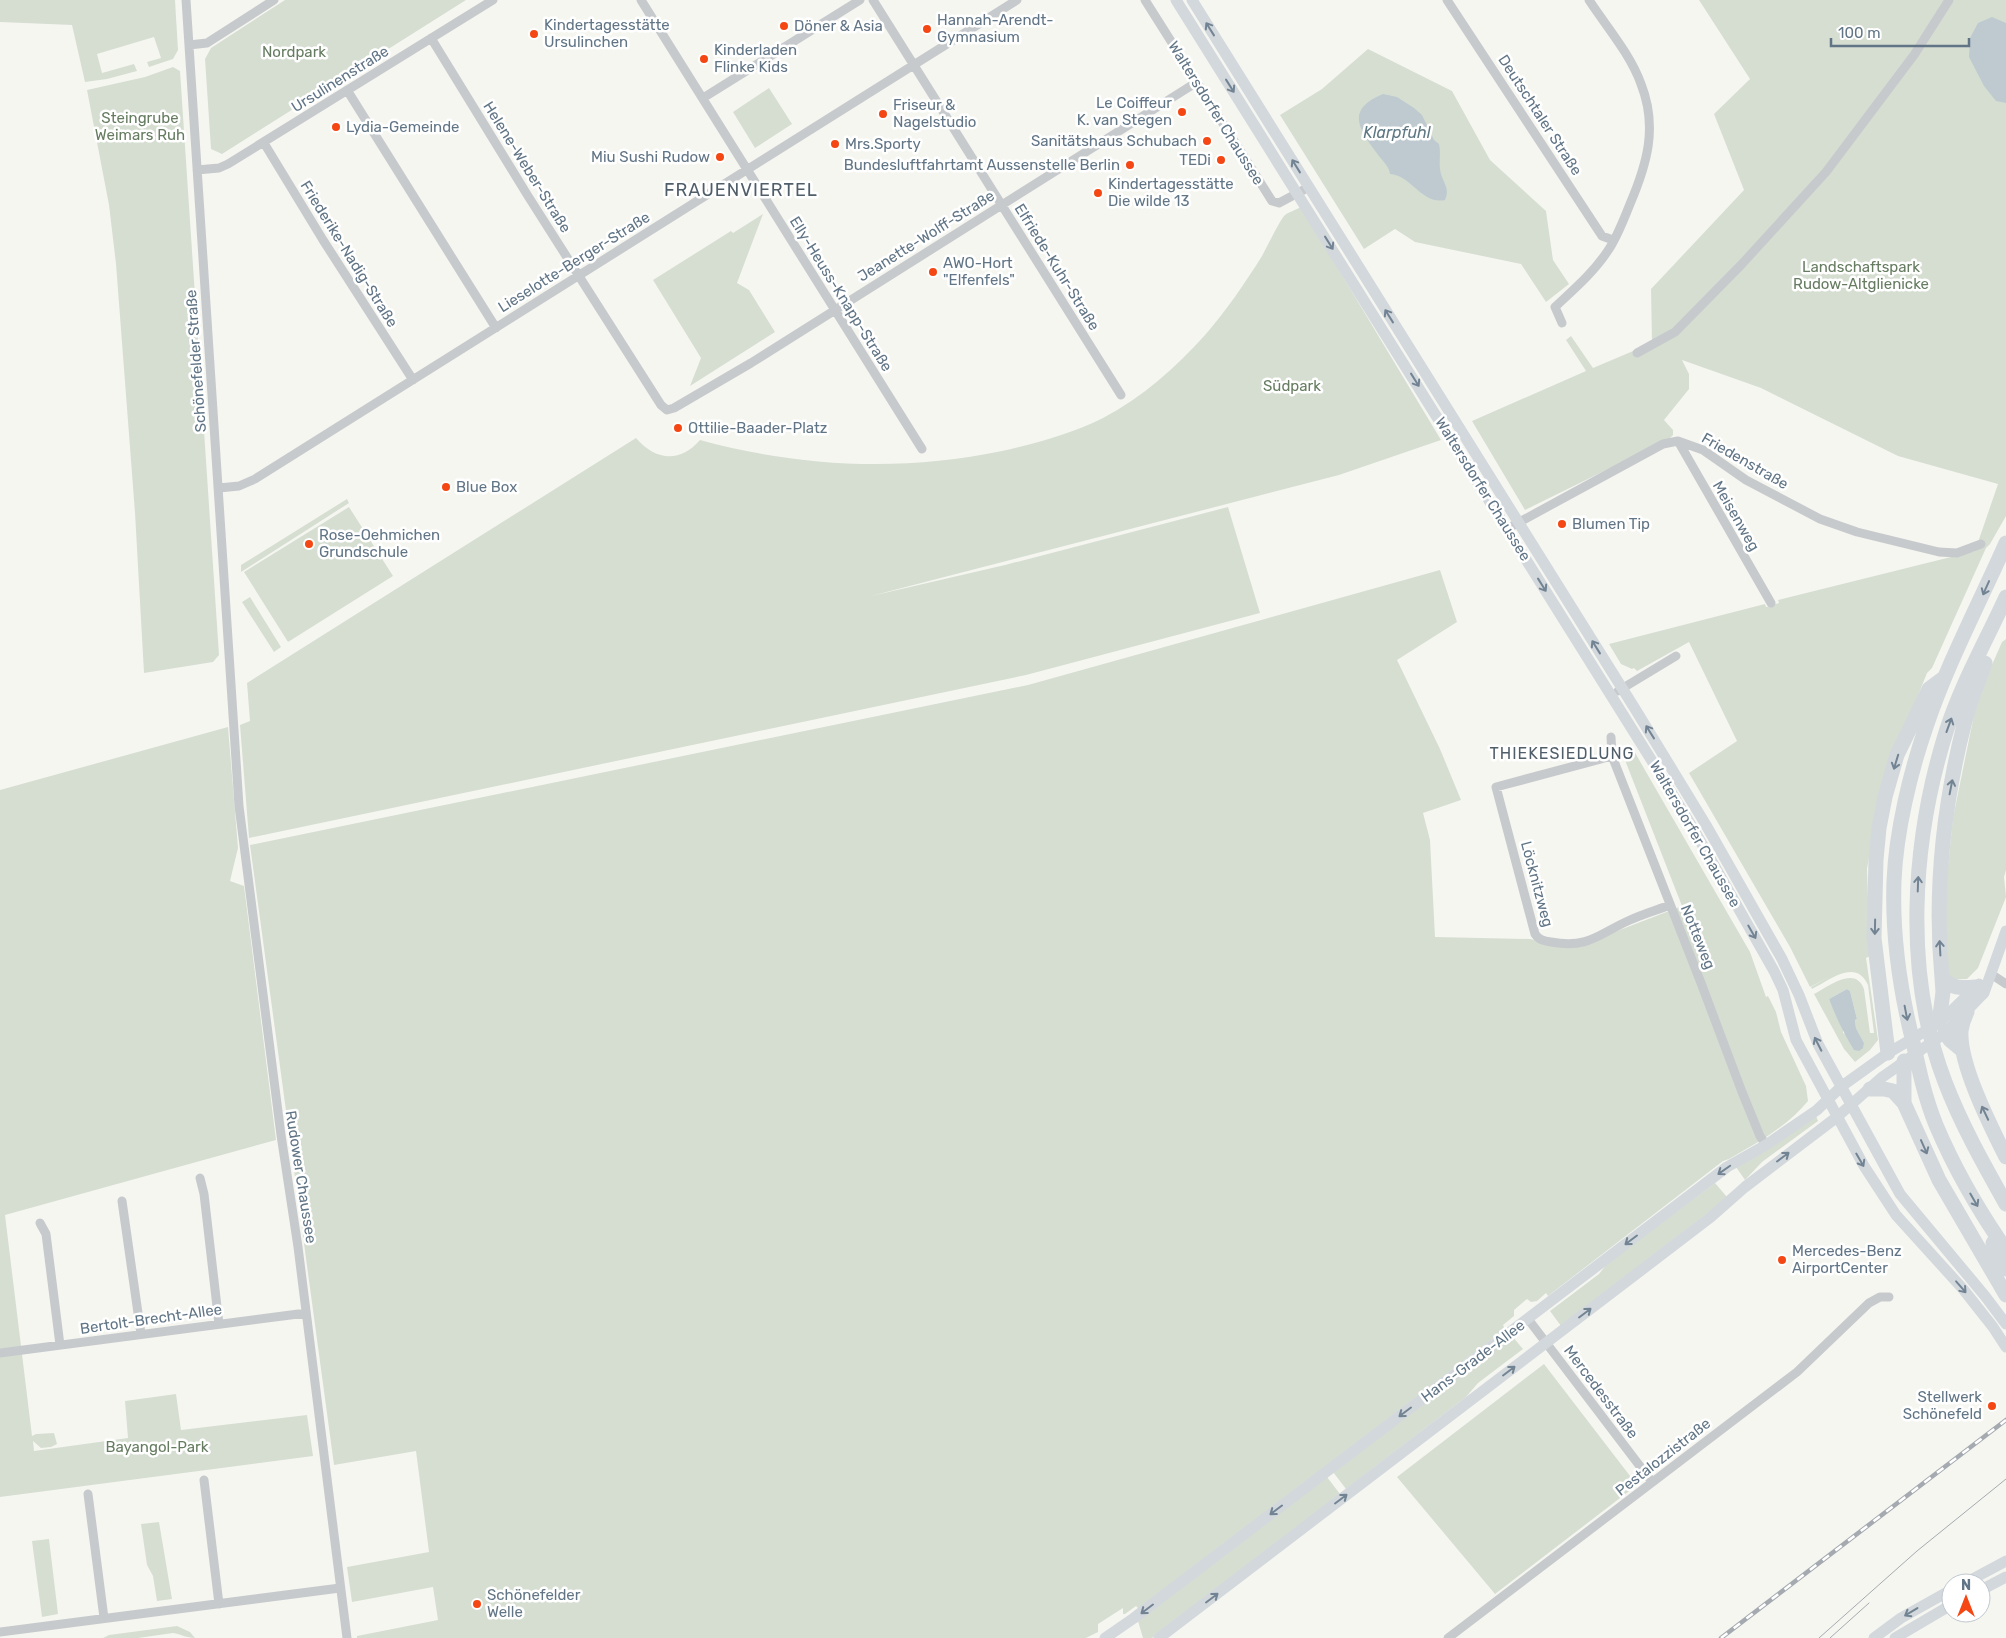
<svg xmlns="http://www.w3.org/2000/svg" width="2006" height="1638" font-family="Rubik,sans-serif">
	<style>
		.green { fill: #d6ded2; fill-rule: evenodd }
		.water { fill: #becacf }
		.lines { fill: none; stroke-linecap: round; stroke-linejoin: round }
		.street { stroke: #c7cacd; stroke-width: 9 }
		.secondary { stroke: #d3d8dd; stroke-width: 11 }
		.highway { stroke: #d3d8dd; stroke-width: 15 }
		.tram { stroke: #a4aab0; stroke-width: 1 }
		.rail-casing { stroke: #a4aab0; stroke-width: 4.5 }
		.rail { stroke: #fff; stroke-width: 2.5; stroke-dasharray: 8; stroke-linecap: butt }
		.oneway { stroke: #728493 }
		.poi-dot { fill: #f44713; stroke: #fff; stroke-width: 2 }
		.labels { text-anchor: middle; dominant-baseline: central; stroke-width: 5; stroke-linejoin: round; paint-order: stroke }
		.poi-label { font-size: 15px; fill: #617586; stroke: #fff; text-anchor: start }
		.park-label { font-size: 15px; fill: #667c61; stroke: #fff }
		.street-label { font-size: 15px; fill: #617586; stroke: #fff }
		.water-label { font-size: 16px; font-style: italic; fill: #5d7883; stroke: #fff }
		.neighbourhood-label { font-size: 16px; letter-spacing: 1px; fill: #505e6a; stroke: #fff }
		.quarter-label { font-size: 18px; letter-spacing: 1px; fill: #505e6a; stroke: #fff }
	</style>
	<rect width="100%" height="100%" fill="#f6f6f1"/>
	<path class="green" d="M 0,0 L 175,0 L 178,50 L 173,59 L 149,67 L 147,62 L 161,58 L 154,37 L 97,54 L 102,73 L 134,64 L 137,71 L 107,79 L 85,82 L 72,25 L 0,22 Z
		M 285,0 L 466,0 L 222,154 L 211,149 L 205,59 L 211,48 Z
		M 1699,0 L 2006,0 L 2006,516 L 1990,544 L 1986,548 L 1932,668 L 1927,673 L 1880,790 L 1867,869 L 1870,956 L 1866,958 L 1878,1040 L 1870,1050 L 1855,1062 L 1844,1049 L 1814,994 C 1828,987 1855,965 1864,989 L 1870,1033 L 1874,1033 L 1868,985 C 1856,958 1830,980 1812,989 L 1811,987 L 1829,977 L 1810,987 L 1790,947 L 1689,773 L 1737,741 L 1689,642 L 1637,671 L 1634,668 L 1632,669 L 1621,664 L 1609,644 L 1765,604 L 1766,607 L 1779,603 L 1778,600 L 1975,551 L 1998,484 L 1898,456 L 1761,388 L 1682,360 L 1689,374 L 1689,389 L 1664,420 L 1673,430 L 1673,435 L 1669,439 L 1525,510 L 1472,421 L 1586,371 L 1566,340 L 1571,336 L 1593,368 L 1652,343 L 1651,289 L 1744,190 L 1714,114 L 1750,79 ZM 1847,989 L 1850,991 L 1857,1019 L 1855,1020 L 1856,1028 L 1864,1043 L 1843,1033 L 1843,1027 L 1829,999 Z
		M 1368,49 L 1452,91 L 1490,160 L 1546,211 L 1553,260 L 1569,284 L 1546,302 L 1521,264 L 1415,242 L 1395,229 L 1364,249 L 1280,115 L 1322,89 Z
		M 173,67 L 180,71 L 219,655 L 213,662 L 144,673 L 135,513 L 116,264 L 109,205 L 87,90 L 145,77 Z
		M 769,88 L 792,124 L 755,148 L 733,112 Z
		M 1301,207 L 1441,440 L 1339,475 L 871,596 L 1005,565 L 1228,507 L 1260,613 L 1026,675 L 249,838 L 240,725 L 250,721 L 247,683 L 636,438 C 656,461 680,463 700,440 C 799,467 901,472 1002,451 C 1037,443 1071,434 1103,418 C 1143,397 1175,368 1205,335 C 1226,311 1245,283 1262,256 C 1267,247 1279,222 1284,216 C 1288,212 1296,210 1301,207 Z
		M 763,214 L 737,283 L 749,290 L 775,332 L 690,386 L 701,358 L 653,280 L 731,231 L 733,233 Z
		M 347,499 L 349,503 L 241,572 L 241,565 Z
		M 349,507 L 393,576 L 288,642 L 244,572 Z
		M 1440,570 L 1457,622 L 1397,660 L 1440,749 L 1461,800 L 1423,813 L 1430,840 L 1435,937 L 1530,939 L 1573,948 L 1682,906 L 1623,755 L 1634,751 L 1750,952 L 1766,997 L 1768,996 L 1776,1012 L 1781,1032 L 1806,1086 L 1808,1101 C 1788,1126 1757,1143 1729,1159 L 1723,1161 L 1548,1296 L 1546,1293 L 1537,1301 L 1531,1302 L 1527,1299 L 1514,1310 L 1514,1316 L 1503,1325 L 1505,1329 L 1139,1609 L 1136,1606 L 1125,1614 L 1123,1614 L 1123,1608 L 1098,1624 L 1098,1632 L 1086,1638 L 357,1638 L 357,1636 L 438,1620 L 433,1587 L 352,1602 L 347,1567 L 429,1552 L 416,1451 L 334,1465 L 250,845 L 1028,685 Z
		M 250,597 L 281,647 L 274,652 L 242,602 Z
		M 2006,639 L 2006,870 L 2004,877 L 2006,897 L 1978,968 L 1967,979 L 1958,979 L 1957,982 L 1948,977 L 1945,894 L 1953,818 L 1974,715 L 1988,674 L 2002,642 Z
		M 228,727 L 238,848 L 230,881 L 244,886 L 276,1140 L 5,1215 L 32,1436 L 36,1434 L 54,1433 L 57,1444 L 51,1447 L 41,1448 L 33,1441 L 34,1451 L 128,1438 L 125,1401 L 176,1394 L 181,1430 L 307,1415 L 313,1456 L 0,1497 L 0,790 Z
		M 1816,1116 L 1818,1121 L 1762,1162 L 1745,1180 L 1736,1167 Z
		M 1715,1183 L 1727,1197 L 1722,1202 L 1561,1326 L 1550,1311 L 1599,1274 L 1606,1265 Z
		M 1512,1336 L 1523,1349 L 1478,1383 L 1466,1397 L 1346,1489 L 1333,1472 Z
		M 1544,1364 L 1637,1485 L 1495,1594 L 1397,1477 Z
		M 1327,1477 L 1340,1494 L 1152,1638 L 1143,1638 L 1138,1621 Z
		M 159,1522 L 172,1599 L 157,1601 L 153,1576 L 147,1565 L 141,1524 Z
		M 49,1539 L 58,1614 L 42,1617 L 32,1541 Z
		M 177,1626 L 190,1632 L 195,1638 C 186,1638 181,1634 173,1633 L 138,1638 L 103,1638 L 109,1635 Z"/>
	<path class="water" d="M 1992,17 L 2006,23 L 2006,103 L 1996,101 L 1984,86 L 1969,57 L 1970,38 L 1978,23 Z
		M 1383,94 L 1397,97 L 1414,108 L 1422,115 L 1434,140 L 1439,144 C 1441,153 1439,161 1440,169 C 1441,181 1451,187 1445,200 C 1422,205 1411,175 1390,174 C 1389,165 1381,160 1376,152 C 1357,127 1347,109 1383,94 Z
		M 1847,989 L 1850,991 L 1857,1019 L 1855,1020 L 1856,1028 L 1864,1043 L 1863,1048 L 1859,1051 L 1854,1050 C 1844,1034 1836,1017 1829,999 Z"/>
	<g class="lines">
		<path class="street" d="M 186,0 L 239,806 L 281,1135 L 298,1247 L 347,1638
			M 641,0 L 922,449
			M 873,0 L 1121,395
			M 1145,0 L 1272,201 L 1279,203 L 1309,187
			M 1447,0 L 1602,236 L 1613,240
			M 431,38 L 528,196 L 661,405 L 667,410 L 674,408 L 751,363 L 1197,82
			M 189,45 L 207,43 L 274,0
			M 347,90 L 496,328
			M 703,98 L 860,0
			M 264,143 L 323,240 L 413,380
			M 197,170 L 219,168 L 228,164 L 493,0
			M 1562,323 L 1555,307 C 1573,290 1593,273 1607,252 C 1617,238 1623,221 1630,204 C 1647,164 1658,127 1641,84 C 1631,55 1606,26 1589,0
			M 1637,353 L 1675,332 L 1741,265 L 1826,172 L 1914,55 L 1949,0
			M 1678,441 L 1771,603
			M 219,488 L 239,486 L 255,479 L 1017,0
			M 1514,525 L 1663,444 L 1678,441 L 1703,450 L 1746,480 L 1820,519 L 1857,532 L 1939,552 L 1957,553 L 1981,544
			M 1618,691 L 1676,656
			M 1611,737 L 1612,756 L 1701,983 L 1742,1092 L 1760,1136 L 1766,1145
			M 1612,756 L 1496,787 L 1535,934 C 1539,940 1544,941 1551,942 C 1589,949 1598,934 1630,920 C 1643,914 1657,910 1670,905
			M 1991,974 L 2006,984
			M 200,1178 L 204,1194 L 219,1324
			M 122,1201 L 141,1334
			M 40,1223 L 46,1234 L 60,1345
			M 1528,1319 L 1652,1482
			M 0,1353 L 306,1313
			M 204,1480 L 219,1604
			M 88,1494 L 104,1618
			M 0,1632 L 340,1588
			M 1448,1638 L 1797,1372 L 1869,1303 L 1880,1297 L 1889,1297"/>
		<path class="secondary" d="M 1176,0 L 1657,769 L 1694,830 L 1774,971 L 1783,990 L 1796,1040 L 1864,1166 L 1896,1215 L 1963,1289 L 1993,1327 L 2006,1347
			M 1192,0 L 1637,712 L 1706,825 L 1782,959 L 1799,995 L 1818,1044 L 1900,1194 L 1985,1296 L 2006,1324
			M 1965,1583 L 2006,1561
			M 1981,1590 L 2006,1577
			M 1105,1638 L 1134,1618 L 1727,1167 L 1766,1145 L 1817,1110 L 1842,1086 L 1888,1053 L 1939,1023 L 1979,984
			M 1159,1638 L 1711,1217 L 1745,1187 L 1837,1117 L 1881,1078 L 1945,1033 L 1984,993 L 2006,931
			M 1874,1638 L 1901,1618 L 1951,1590
			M 1895,1638 L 1951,1605"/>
		<path class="highway" d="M 2006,543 C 1979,604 1947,664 1926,727 C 1910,773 1896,832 1894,881 C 1892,935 1900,990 1913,1042 C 1919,1070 1925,1098 1936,1125 C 1955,1170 1979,1211 2006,1250
			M 2006,597 C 1986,641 1961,685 1946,732 C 1912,841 1903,973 1945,1082 C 1961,1124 1984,1165 2006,1204
			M 1975,987 C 1960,988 1953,989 1942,978 C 1934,893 1943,808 1964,725 C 1969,704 1978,683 1985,663
			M 1967,1012 C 1964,1018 1962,1024 1961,1031 C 1959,1064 1991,1127 2006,1157
			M 1939,1023 L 1943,992 L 1942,978
			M 1945,1033 L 1950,1040 L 1962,1050
			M 1888,1053 L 1874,938 L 1876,860 L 1879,828 L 1885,797 L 1897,755 L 1929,689 L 1945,677
			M 1904,1061 L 1904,1103
			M 1870,1089 L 1884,1089 L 1893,1091 L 1904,1103 L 1939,1180 L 2006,1295
			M 1993,1243 L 2006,1269"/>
		<path class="tram" d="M 1819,1638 L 1917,1551 L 2006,1479
			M 1830,1638 L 1869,1603"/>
		<g class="rail-casing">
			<path id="rail" d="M 1721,1638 L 2006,1420"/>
		</g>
		<use href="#rail" class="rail"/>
	</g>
	<defs><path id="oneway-shaft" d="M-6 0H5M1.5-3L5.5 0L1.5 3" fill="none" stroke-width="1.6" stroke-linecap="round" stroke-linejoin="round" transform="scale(1.25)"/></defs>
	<g class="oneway">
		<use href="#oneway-shaft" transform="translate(1210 29) rotate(-122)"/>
		<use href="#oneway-shaft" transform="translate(1230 86) rotate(58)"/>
		<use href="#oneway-shaft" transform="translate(1296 166) rotate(-122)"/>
		<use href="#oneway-shaft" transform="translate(1329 243) rotate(58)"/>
		<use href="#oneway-shaft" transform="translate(1389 316) rotate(-122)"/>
		<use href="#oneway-shaft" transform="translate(1415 380) rotate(58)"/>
		<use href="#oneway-shaft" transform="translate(1542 585) rotate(58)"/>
		<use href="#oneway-shaft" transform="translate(1986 588) rotate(114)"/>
		<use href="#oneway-shaft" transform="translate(1596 647) rotate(-122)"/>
		<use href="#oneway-shaft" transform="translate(1949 725) rotate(-70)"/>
		<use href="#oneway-shaft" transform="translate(1650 732) rotate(-122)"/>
		<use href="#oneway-shaft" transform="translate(1896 762) rotate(107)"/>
		<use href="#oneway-shaft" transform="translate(1951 787) rotate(-79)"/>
		<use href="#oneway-shaft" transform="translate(1918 884) rotate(-88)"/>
		<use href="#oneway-shaft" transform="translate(1875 927) rotate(91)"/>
		<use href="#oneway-shaft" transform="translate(1752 932) rotate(60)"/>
		<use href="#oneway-shaft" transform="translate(1940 948) rotate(-93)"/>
		<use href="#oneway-shaft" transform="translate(1906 1013) rotate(79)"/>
		<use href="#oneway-shaft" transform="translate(1818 1044) rotate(-117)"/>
		<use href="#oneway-shaft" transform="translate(1985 1113) rotate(-115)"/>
		<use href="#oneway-shaft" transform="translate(1924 1147) rotate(66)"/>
		<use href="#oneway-shaft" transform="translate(1783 1157) rotate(-37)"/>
		<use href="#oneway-shaft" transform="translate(1860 1160) rotate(60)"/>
		<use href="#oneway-shaft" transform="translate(1724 1170) rotate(145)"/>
		<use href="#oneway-shaft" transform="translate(1974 1200) rotate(60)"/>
		<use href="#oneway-shaft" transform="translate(1631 1240) rotate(143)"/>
		<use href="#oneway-shaft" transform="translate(1961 1287) rotate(49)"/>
		<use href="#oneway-shaft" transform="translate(1585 1313) rotate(-37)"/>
		<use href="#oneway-shaft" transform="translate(1509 1371) rotate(-37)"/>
		<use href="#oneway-shaft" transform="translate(1405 1412) rotate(143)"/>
		<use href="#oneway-shaft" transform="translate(1341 1499) rotate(-37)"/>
		<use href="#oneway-shaft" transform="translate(1276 1510) rotate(143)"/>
		<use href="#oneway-shaft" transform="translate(1212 1598) rotate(-37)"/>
		<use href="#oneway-shaft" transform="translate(1147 1609) rotate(143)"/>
		<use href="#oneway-shaft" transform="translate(1911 1612) rotate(149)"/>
	</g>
	<g class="poi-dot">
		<circle cx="784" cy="26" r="5"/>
		<circle cx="927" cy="29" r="5"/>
		<circle cx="534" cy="34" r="5"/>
		<circle cx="704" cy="59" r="5"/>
		<circle cx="1182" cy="112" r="5"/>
		<circle cx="883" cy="114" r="5"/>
		<circle cx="336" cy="127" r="5"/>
		<circle cx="1207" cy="141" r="5"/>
		<circle cx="835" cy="144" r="5"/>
		<circle cx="720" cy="157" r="5"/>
		<circle cx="1221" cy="160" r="5"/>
		<circle cx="1130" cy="165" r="5"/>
		<circle cx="1098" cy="193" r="5"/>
		<circle cx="933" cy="272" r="5"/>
		<circle cx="678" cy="428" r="5"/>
		<circle cx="446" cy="487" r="5"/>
		<circle cx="1562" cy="524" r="5"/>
		<circle cx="309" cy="544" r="5"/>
		<circle cx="1782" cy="1260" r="5"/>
		<circle cx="1992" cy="1406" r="5"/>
		<circle cx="477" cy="1604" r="5"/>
	</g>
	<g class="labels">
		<g class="poi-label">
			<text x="937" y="20">Hannah-Arendt-<tspan x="937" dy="17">Gymnasium</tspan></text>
			<text x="544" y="25">Kindertagesstätte<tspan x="544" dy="17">Ursulinchen</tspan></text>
			<text x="794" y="26">Döner &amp; Asia</text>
			<text x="714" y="50">Kinderladen<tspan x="714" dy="17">Flinke Kids</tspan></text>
			<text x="1172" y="103" text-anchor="end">Le Coiffeur<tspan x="1172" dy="17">K. van Stegen</tspan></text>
			<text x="893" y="105">Friseur &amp;<tspan x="893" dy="17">Nagelstudio</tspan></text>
			<text x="346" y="127">Lydia-Gemeinde</text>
			<text x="1197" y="141" text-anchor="end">Sanitätshaus Schubach</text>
			<text x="845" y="144">Mrs.Sporty</text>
			<text x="710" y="157" text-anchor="end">Miu Sushi Rudow</text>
			<text x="1211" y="160" text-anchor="end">TEDi</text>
			<text x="1120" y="165" text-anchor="end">Bundesluftfahrtamt Aussenstelle Berlin</text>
			<text x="1108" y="184">Kindertagesstätte<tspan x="1108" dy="17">Die wilde 13</tspan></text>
			<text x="943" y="263">AWO-Hort<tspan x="943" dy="17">"Elfenfels"</tspan></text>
			<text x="688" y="428">Ottilie-Baader-Platz</text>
			<text x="456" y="487">Blue Box</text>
			<text x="1572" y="524">Blumen Tip</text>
			<text x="319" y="535">Rose-Oehmichen<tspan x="319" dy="17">Grundschule</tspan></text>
			<text x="1792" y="1251">Mercedes-Benz<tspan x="1792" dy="17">AirportCenter</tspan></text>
			<text x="1982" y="1397" text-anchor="end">Stellwerk<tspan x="1982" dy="17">Schönefeld</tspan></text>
			<text x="487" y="1595">Schönefelder<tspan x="487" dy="17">Welle</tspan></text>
		</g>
		<g class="park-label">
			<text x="294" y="52">Nordpark</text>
			<text x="140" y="118">Steingrube<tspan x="140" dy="17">Weimars Ruh</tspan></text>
			<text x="1861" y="267">Landschaftspark<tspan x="1861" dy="17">Rudow-Altglienicke</tspan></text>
			<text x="1292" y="386">Südpark</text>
			<text x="157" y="1447">Bayangol-Park</text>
		</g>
		<g class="street-label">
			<text transform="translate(340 79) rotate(-32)">Ursulinenstraße</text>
			<text transform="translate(1216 113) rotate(58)">Waltersdorfer Chaussee</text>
			<text transform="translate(1540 115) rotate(57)">Deutschtaler Straße</text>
			<text transform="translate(527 167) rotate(58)">Helene-Weber-Straße</text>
			<text transform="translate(926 236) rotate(-32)">Jeanette-Wolff-Straße</text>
			<text transform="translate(349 254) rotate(58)">Friederike-Nadig-Straße</text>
			<text transform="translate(574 262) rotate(-32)">Lieselotte-Berger-Straße</text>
			<text transform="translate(1057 267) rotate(58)">Elfriede-Kuhr-Straße</text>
			<text transform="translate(841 294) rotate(58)">Elly-Heuss-Knapp-Straße</text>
			<text transform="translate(196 361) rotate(-94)">Schönefelder Straße</text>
			<text transform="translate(1745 461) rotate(30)">Friedenstraße</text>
			<text transform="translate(1483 489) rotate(58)">Waltersdorfer Chaussee</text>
			<text transform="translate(1736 516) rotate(60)">Meisenweg</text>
			<text transform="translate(1695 834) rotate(60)">Waltersdorfer Chaussee</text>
			<text transform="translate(1537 884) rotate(75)">Löcknitzweg</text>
			<text transform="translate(1698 937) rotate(68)">Notteweg</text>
			<text transform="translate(301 1177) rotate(81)">Rudower Chaussee</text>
			<text transform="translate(151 1319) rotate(-8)">Bertolt-Brecht-Allee</text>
			<text transform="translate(1473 1361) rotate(-37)">Hans-Grade-Allee</text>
			<text transform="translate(1601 1392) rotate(53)">Mercedesstraße</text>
			<text transform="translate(1663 1457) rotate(-38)">Pestalozzistraße</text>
		</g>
		<g class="water-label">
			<text x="1397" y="132">Klarpfuhl</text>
		</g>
		<g class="neighbourhood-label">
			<text x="1562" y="753">THIEKESIEDLUNG</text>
		</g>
		<g class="quarter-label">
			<text x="741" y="190">FRAUENVIERTEL</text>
		</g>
	</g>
	<g transform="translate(1966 1598)"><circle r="24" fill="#ffffff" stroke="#c0c8cf"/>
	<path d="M0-4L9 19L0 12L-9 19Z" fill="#f44713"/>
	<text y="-8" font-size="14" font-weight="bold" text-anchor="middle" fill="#617586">N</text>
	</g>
	<path d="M1831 38v8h138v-8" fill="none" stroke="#617586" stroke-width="2.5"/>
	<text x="1838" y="38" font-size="15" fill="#617586" stroke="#ffffff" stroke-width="4" paint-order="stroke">100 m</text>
</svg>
